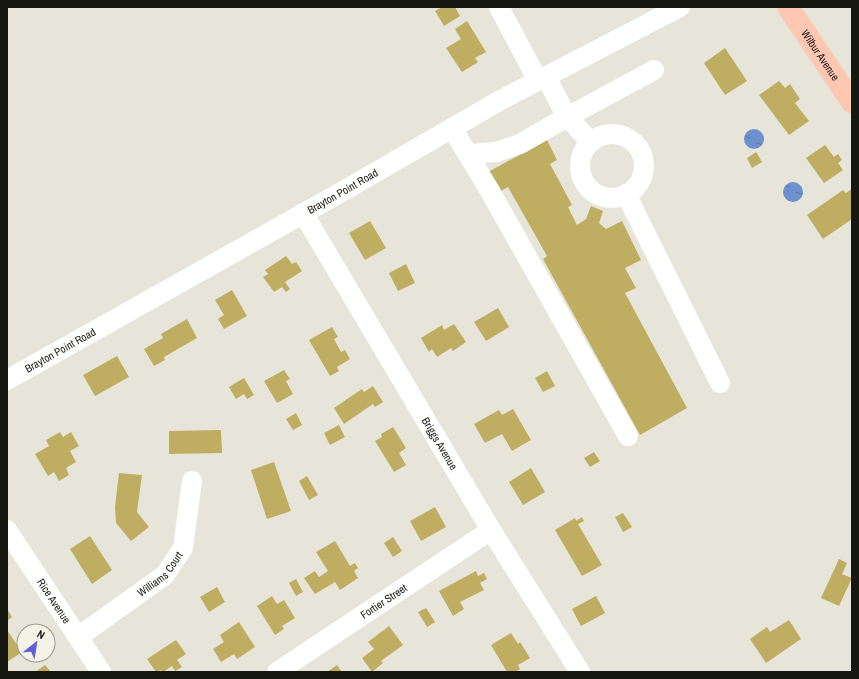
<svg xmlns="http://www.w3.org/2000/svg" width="859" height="679" font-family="'Archivo Narrow',sans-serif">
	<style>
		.water { fill: url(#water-ripples) }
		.building { fill: #bfae61 }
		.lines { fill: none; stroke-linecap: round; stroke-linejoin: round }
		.minor { stroke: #fff; stroke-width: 20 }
		.major { stroke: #fdc7b1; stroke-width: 22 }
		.labels { text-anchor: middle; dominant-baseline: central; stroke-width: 3; stroke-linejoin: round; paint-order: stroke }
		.street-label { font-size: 11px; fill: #171712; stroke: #f5f2e6 }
	</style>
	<defs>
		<pattern id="water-ripples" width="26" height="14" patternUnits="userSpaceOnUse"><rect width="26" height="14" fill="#6d91ce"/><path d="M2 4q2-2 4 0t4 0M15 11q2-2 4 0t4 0" fill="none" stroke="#5975a6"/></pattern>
	</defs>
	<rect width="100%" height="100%" fill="#e7e5d9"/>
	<path class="water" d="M744 139a10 10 0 1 1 20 0a10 10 0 1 1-20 0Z
		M783 192a10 10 0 1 1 20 0a10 10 0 1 1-20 0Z"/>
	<path class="building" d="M 442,7 L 455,7 L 460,16 L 444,26 L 435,11 Z
		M 467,21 L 486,52 L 475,58 L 478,62 L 462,72 L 446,48 L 461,39 L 455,29 Z
		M 725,48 L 747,81 L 725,95 L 704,63 Z
		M 779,81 L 785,88 L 790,84 L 800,99 L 795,103 L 809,121 L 789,135 L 759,95 Z
		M 547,140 L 557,160 L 550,164 L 572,205 L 568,207 L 577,225 L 586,219 L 591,206 L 603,211 L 599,223 L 606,229 L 622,221 L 641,260 L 625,268 L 636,288 L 625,293 L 687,408 L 640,435 L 543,259 L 547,256 L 508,187 L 499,192 L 488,172 Z
		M 825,145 L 834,157 L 838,154 L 842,160 L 838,163 L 843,170 L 824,183 L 806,158 Z
		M 756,152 L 762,162 L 752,168 L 747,158 Z
		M 852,189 L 852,219 L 823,239 L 807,215 L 843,190 L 846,193 Z
		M 370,221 L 386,248 L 365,260 L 349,233 Z
		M 286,256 L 292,264 L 296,262 L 302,271 L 285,282 L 290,289 L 286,292 L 282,287 L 274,292 L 263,277 L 268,274 L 265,270 Z
		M 406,264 L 415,283 L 398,291 L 389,273 Z
		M 232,290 L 247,316 L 224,329 L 218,319 L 224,315 L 215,300 Z
		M 498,308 L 509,327 L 486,341 L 474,322 Z
		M 187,319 L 197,338 L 164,357 L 165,360 L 154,366 L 144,349 L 163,338 L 161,334 Z
		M 454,324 L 466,342 L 453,351 L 451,348 L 437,357 L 432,349 L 429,352 L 421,338 L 442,325 L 444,330 Z
		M 332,327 L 338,337 L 334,339 L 341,352 L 345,350 L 350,359 L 337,367 L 339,371 L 330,376 L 309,340 Z
		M 117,356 L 129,377 L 95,396 L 83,375 Z
		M 284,370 L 290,379 L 286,381 L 293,394 L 277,403 L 264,381 Z
		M 547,371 L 555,386 L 543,392 L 535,378 Z
		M 244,378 L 254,395 L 247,399 L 244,394 L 236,399 L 229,387 Z
		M 373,386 L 383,402 L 375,407 L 373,404 L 344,424 L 334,408 L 362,389 L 364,392 Z
		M 513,409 L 531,440 L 512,451 L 502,434 L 485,443 L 474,424 L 499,410 L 502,415 Z
		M 296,413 L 302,425 L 293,430 L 286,419 Z
		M 339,425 L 345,437 L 330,445 L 324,433 Z
		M 393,427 L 406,448 L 399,453 L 406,465 L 394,472 L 375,441 L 382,437 L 381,434 Z
		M 221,430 L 222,453 L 169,454 L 169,431 Z
		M 60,432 L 63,437 L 71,432 L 79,446 L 70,451 L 76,462 L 66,468 L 69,475 L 59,481 L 54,472 L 48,476 L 35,454 L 49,446 L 46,440 Z
		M 594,452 L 600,461 L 590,467 L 584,458 Z
		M 274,462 L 291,511 L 267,519 L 251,470 Z
		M 531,468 L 545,492 L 523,505 L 509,482 Z
		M 119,473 L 142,475 L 137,512 L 149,527 L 131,541 L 116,523 L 115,507 Z
		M 307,476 L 318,495 L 309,500 L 299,481 Z
		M 435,507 L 446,527 L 421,541 L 410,521 Z
		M 623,513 L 632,527 L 623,532 L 615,517 Z
		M 582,517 L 584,521 L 578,524 L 602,565 L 582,576 L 555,530 L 575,518 L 576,521 Z
		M 90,536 L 112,570 L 92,584 L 70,549 Z
		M 393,537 L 402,551 L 393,557 L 384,543 Z
		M 335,541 L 350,566 L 355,563 L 358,568 L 354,571 L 358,578 L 340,590 L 335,582 L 315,594 L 304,578 L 315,571 L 319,577 L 328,571 L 316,552 Z
		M 839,559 L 847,563 L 842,574 L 852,578 L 839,606 L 821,598 Z
		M 476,571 L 478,576 L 484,573 L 487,579 L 480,583 L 484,590 L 460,602 L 464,609 L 453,616 L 439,591 Z
		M 296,579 L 303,592 L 296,596 L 289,583 Z
		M 217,587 L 225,602 L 209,612 L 200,597 Z
		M 272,596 L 277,604 L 284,600 L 295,618 L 282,626 L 284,629 L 275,635 L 257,606 Z
		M 596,596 L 605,613 L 581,626 L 572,609 Z
		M 426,608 L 435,622 L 427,627 L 418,612 Z
		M 7,609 L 12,617 L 7,621 Z
		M 789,620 L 801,639 L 766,663 L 750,639 L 767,627 L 770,632 Z
		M 239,622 L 255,647 L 237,659 L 234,654 L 221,662 L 213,649 L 224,642 L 220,635 Z
		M 389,626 L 403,645 L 381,661 L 383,663 L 372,672 L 362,658 L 374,649 L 368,642 Z
		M 7,630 L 22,652 L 7,662 Z
		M 511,633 L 518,644 L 520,642 L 530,658 L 518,665 L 520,669 L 515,672 L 507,672 L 491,645 Z
		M 176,640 L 186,654 L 177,660 L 182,667 L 175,671 L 172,666 L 163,672 L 161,670 L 156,672 L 147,659 Z
		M 45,665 L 51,672 L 35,672 Z
		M 337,665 L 342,672 L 327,672 Z"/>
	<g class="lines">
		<g class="minor">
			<path d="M 499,7 L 538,81"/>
			<path d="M 546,77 L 567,117 L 654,70"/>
			<path d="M 452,128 L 490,191 L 628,436"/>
			<circle cx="612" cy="166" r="32"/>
			<path d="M 468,154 L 496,152 L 520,144 L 567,117 L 591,142"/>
			<path d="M 626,194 L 720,383"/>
			<path id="s1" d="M 303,213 L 491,530 L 580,672"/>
			<path id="s2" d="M 7,380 L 338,194 L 499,101 L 680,7"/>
			<path id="s3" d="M 7,530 L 101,672"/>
			<path id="s4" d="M 78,637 L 165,575 L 183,548 L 192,481"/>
			<path id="s5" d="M 277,672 L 491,530"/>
		</g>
		<path class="major" id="s6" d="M 788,7 L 852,102"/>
	</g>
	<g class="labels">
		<g class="street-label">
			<text stroke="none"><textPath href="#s6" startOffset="58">Wilbur Avenue</textPath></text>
			<text stroke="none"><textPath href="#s2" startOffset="385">Brayton Point Road</textPath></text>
			<text stroke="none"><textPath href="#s2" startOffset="61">Brayton Point Road</textPath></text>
			<text stroke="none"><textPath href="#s1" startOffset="268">Briggs Avenue</textPath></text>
			<text stroke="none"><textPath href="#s4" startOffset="104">Williams Court</textPath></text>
			<text stroke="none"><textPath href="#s3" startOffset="85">Rice Avenue</textPath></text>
			<text stroke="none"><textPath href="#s5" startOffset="128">Fortier Street</textPath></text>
		</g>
	</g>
	<rect width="859" height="679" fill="none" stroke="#171712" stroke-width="16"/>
	<g transform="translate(36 643) rotate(30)"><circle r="19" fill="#f5f2e6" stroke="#9c9a91"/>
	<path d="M0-3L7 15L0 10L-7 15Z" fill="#625ed7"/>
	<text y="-6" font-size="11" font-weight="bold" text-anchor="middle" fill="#171712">N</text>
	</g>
</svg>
